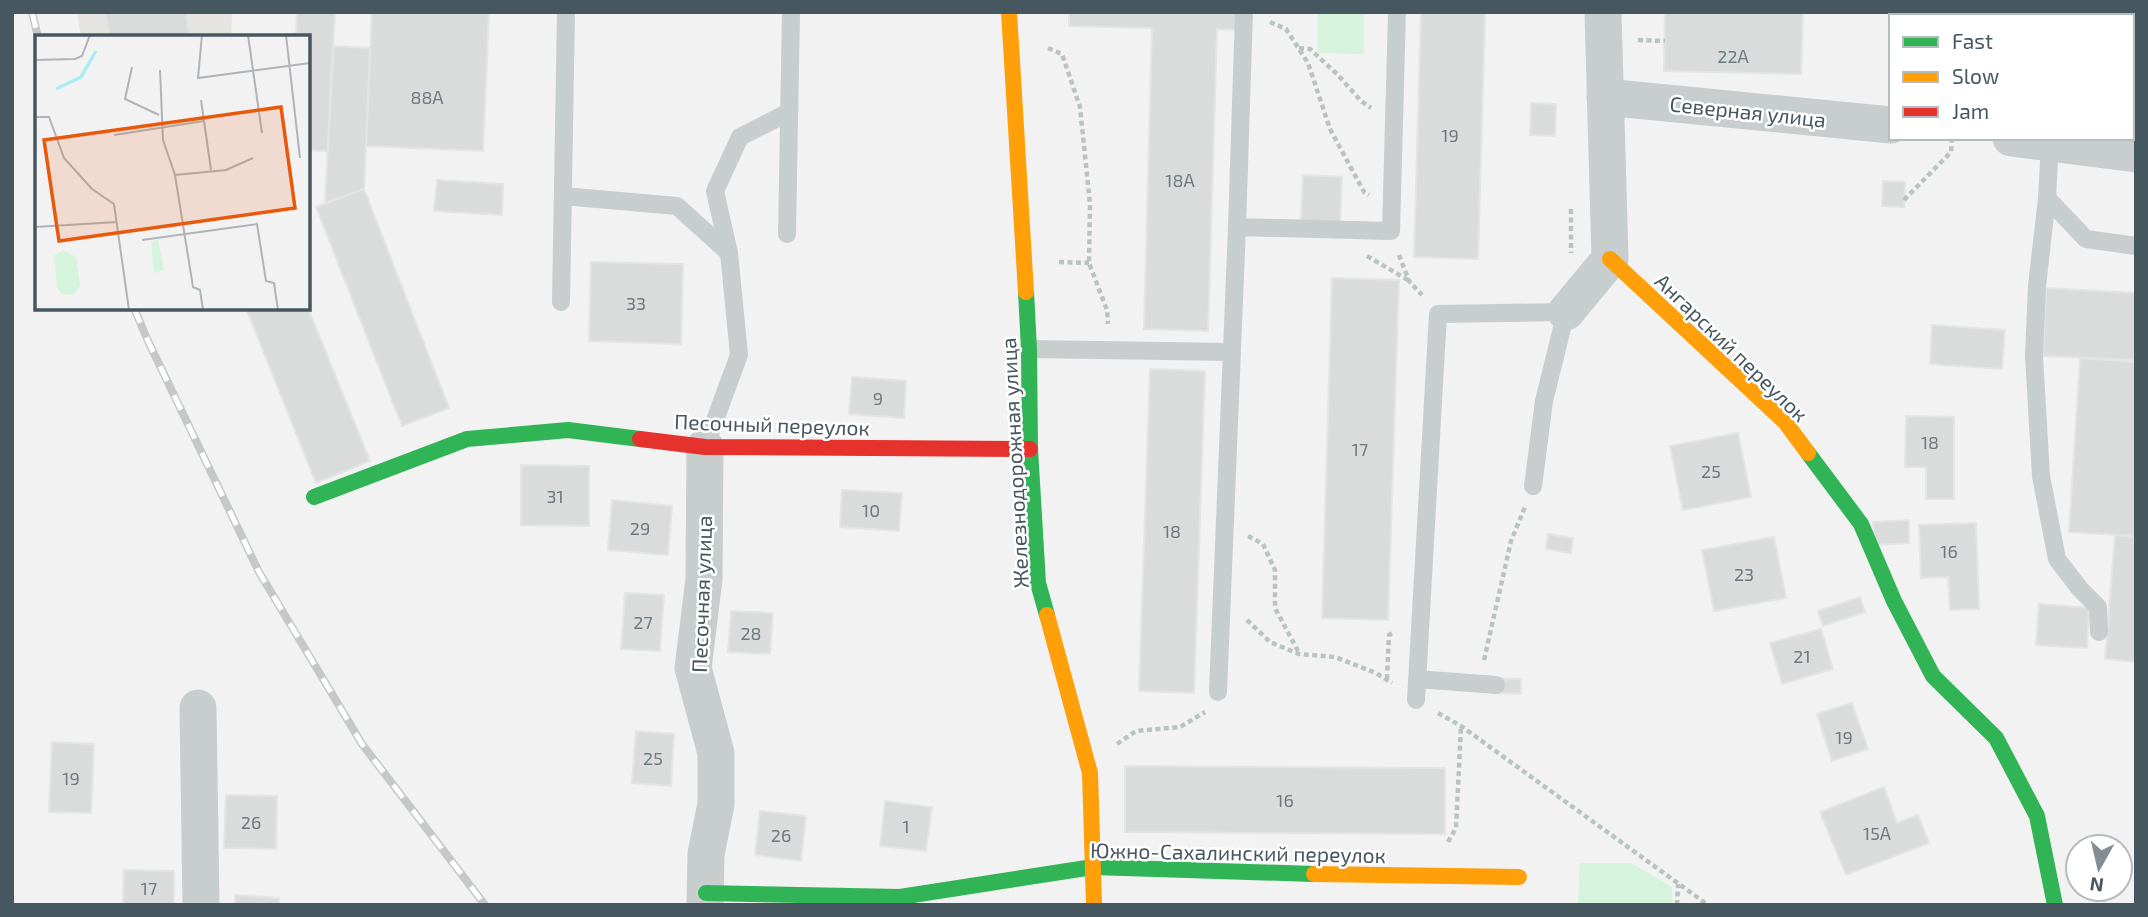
<svg xmlns="http://www.w3.org/2000/svg" width="2148" height="917" font-family="'Exo 2',sans-serif">
	<style>
		.commercial { fill: #e6e4e0 }
		.green { fill: #d6f3dd }
		.building { fill: #dadbdb; stroke: #e4e4e5; stroke-width: 2 }
		.lines { fill: none; stroke-linecap: round; stroke-linejoin: round }
		.path { stroke: #b8c5bf; stroke-width: 4.5; stroke-dasharray: 5 3.5; stroke-linecap: butt }
		.lane { stroke: #c8cdce; stroke-width: 18 }
		.street { stroke: #c8cdce; stroke-width: 37 }
		.fast { stroke: #30b455; stroke-width: 16 }
		.slow { stroke: #ff9f0a; stroke-width: 16 }
		.jam { stroke: #e5322d; stroke-width: 16 }
		.rail-casing { stroke: #c5c8c9; stroke-width: 8 }
		.rail { stroke: #fff; stroke-width: 5; stroke-dasharray: 16; stroke-linecap: butt }
		.labels { text-anchor: middle; dominant-baseline: central; stroke-width: 5; stroke-linejoin: round; paint-order: stroke }
		.number-label { font-size: 18px; fill: #6c7980 }
		.street-label { font-size: 21px; fill: #475760; stroke: #fff }
		.inset-river { fill: none; stroke: #a9ecf2; stroke-width: 3.5 }
		.inset-road { fill: none; stroke: #aeb4b8; stroke-width: 2 }
		.view { fill: #e8590c; fill-opacity: 0.15; stroke: #e8590c; stroke-width: 3.5 }
		.inset-edge { fill: none; stroke: #475760; stroke-width: 3.5 }
	</style>
	<rect width="100%" height="100%" fill="#f3f2f2"/>
	<path class="commercial" d="M 77,12 L 232,12 L 231,37 L 81,37 Z"/>
	<path class="green" d="M 1318,12 L 1364,12 L 1364,54 L 1318,53 Z
		M 1580,863 L 1631,863 L 1672,887 L 1672,905 L 1578,905 Z"/>
	<path class="building" d="M 105,12 L 186,12 L 190,37 L 109,37 Z
		M 297,12 L 335,12 L 328,151 L 308,150 L 308,37 L 296,37 Z
		M 372,12 L 489,12 L 483,151 L 366,146 Z
		M 1069,12 L 1238,12 L 1238,30 L 1217,29 L 1208,331 L 1144,329 L 1152,28 L 1069,26 Z
		M 1421,12 L 1485,12 L 1478,259 L 1414,257 Z
		M 1665,12 L 1803,12 L 1801,74 L 1664,71 Z
		M 1974,12 L 2016,12 L 2046,16 L 1974,16 Z
		M 333,46 L 370,48 L 366,146 L 364,189 L 325,203 Z
		M 1531,103 L 1556,104 L 1555,136 L 1530,135 Z
		M 1303,175 L 1342,177 L 1340,223 L 1301,222 Z
		M 437,180 L 503,184 L 502,215 L 434,211 Z
		M 1883,181 L 1905,182 L 1904,207 L 1882,206 Z
		M 364,189 L 449,408 L 402,426 L 316,207 Z
		M 591,262 L 683,264 L 681,344 L 589,341 Z
		M 1332,278 L 1399,280 L 1388,620 L 1322,618 Z
		M 2046,288 L 2136,293 L 2136,360 L 2043,356 Z
		M 246,308 L 308,308 L 370,461 L 316,483 Z
		M 1932,325 L 2005,330 L 2002,369 L 1930,364 Z
		M 2080,358 L 2136,362 L 2135,536 L 2069,532 Z
		M 1150,369 L 1205,371 L 1194,693 L 1139,691 Z
		M 852,377 L 906,381 L 904,418 L 849,414 Z
		M 1906,416 L 1954,417 L 1954,499 L 1926,499 L 1926,467 L 1905,467 Z
		M 1738,433 L 1751,497 L 1683,510 L 1670,446 Z
		M 521,465 L 589,466 L 589,526 L 521,525 Z
		M 842,490 L 902,493 L 899,531 L 840,527 Z
		M 612,500 L 672,506 L 668,555 L 608,550 Z
		M 1909,520 L 1909,543 L 1875,545 L 1873,522 Z
		M 1976,523 L 1979,609 L 1950,610 L 1948,577 L 1921,578 L 1919,525 Z
		M 1548,534 L 1573,538 L 1571,553 L 1546,549 Z
		M 2115,535 L 2136,537 L 2136,662 L 2105,659 Z
		M 1774,537 L 1786,598 L 1714,611 L 1702,550 Z
		M 625,593 L 664,595 L 660,651 L 621,649 Z
		M 1860,597 L 1865,612 L 1823,626 L 1818,611 Z
		M 2039,604 L 2089,608 L 2087,648 L 2036,645 Z
		M 731,611 L 773,613 L 770,654 L 728,652 Z
		M 1821,629 L 1833,669 L 1782,684 L 1770,643 Z
		M 1496,678 L 1521,679 L 1521,694 L 1495,693 Z
		M 1852,703 L 1868,749 L 1832,761 L 1817,714 Z
		M 636,731 L 674,734 L 671,786 L 632,783 Z
		M 52,742 L 94,744 L 91,813 L 49,812 Z
		M 1125,766 L 1445,768 L 1445,834 L 1125,832 Z
		M 1884,787 L 1897,823 L 1918,815 L 1929,843 L 1846,875 L 1820,812 Z
		M 226,795 L 277,796 L 276,849 L 224,848 Z
		M 885,801 L 932,807 L 926,851 L 880,846 Z
		M 760,811 L 806,816 L 801,861 L 755,855 Z
		M 124,870 L 174,871 L 174,905 L 123,905 Z
		M 235,895 L 279,898 L 279,905 L 235,905 Z"/>
	<g class="lines">
		<path class="path" d="M 1270,22 L 1286,29 L 1308,63 L 1330,129 L 1364,192 L 1369,195
			M 1638,40 L 1665,41
			M 1048,48 L 1062,54 L 1080,107 L 1090,204 L 1089,263 L 1107,310 L 1108,324
			M 1299,48 L 1310,49 L 1337,74 L 1361,101 L 1371,108
			M 1904,200 L 1951,152 L 1952,138
			M 1571,209 L 1571,253
			M 1399,255 L 1409,281 L 1422,295
			M 1367,256 L 1408,280
			M 1059,262 L 1089,263
			M 1248,536 L 1263,544 L 1275,570 L 1275,608 L 1299,653
			M 1247,620 L 1270,642 L 1299,654 L 1335,657 L 1376,673 L 1392,683
			M 1484,660 L 1511,541 L 1525,507
			M 1387,679 L 1389,635 L 1394,632
			M 1438,713 L 1461,726 L 1708,905
			M 1117,744 L 1136,731 L 1180,727 L 1205,712
			M 1448,842 L 1456,828 L 1461,727
			M 1677,905 L 1678,884"/>
		<path class="lane" d="M 2050,143 L 2047,198 L 2086,239 L 2136,246
			M 563,196 L 677,206 L 729,253 L 739,355 L 705,447
			M 2047,198 L 2037,286 L 2034,356 L 2041,476 L 2057,559 L 2080,589 L 2098,607 L 2099,632
			M 1237,227 L 1391,231 L 1397,12
			M 787,234 L 791,12
			M 729,253 L 715,191 L 740,137 L 789,112
			M 561,302 L 566,12
			M 1029,349 L 1232,352
			M 1417,679 L 1496,685
			M 1218,692 L 1237,227 L 1244,12
			M 1416,700 L 1438,314 L 1566,312 L 1544,401 L 1533,486"/>
		<path class="street" d="M 1605,97 L 1891,125
			M 2011,138 L 2136,154
			M 1566,312 L 1610,259 L 1603,12
			M 705,447 L 704,579 L 693,668 L 716,753 L 716,804 L 706,854 L 705,905
			M 198,708 L 201,905"/>
		<path class="fast" d="M 1026,292 L 1029,349 L 1030,449 L 1038,583 L 1047,615
			M 1808,453 L 1861,524 L 1894,601 L 1933,676 L 1996,738 L 2037,816 L 2055,905
			M 314,497 L 467,439 L 568,430 L 640,439
			M 706,893 L 900,897 L 1093,867 L 1314,874"/>
		<path class="slow" d="M 1009,12 L 1026,292
			M 1610,259 L 1785,422 L 1808,453
			M 1047,615 L 1090,773 L 1094,905
			M 1314,874 L 1519,877"/>
		<path class="jam" d="M 640,439 L 705,447 L 1030,449"/>
		<g class="rail-casing">
			<path id="rail" d="M 32,12 L 38,37
				M 134,308 L 148,341 L 259,572 L 362,744 L 485,905"/>
		</g>
		<use href="#rail" class="rail"/>
	</g>
	<g class="labels">
		<g class="number-label">
			<text x="1733" y="56">22А</text>
			<text x="427" y="97">88А</text>
			<text x="1450" y="135">19</text>
			<text x="1180" y="180">18А</text>
			<text x="636" y="303">33</text>
			<text x="878" y="398">9</text>
			<text x="1930" y="442">18</text>
			<text x="1360" y="449">17</text>
			<text x="1711" y="471">25</text>
			<text x="555" y="496">31</text>
			<text x="871" y="510">10</text>
			<text x="640" y="528">29</text>
			<text x="1172" y="531">18</text>
			<text x="1949" y="551">16</text>
			<text x="1744" y="574">23</text>
			<text x="643" y="622">27</text>
			<text x="751" y="633">28</text>
			<text x="1802" y="656">21</text>
			<text x="1844" y="737">19</text>
			<text x="653" y="758">25</text>
			<text x="71" y="778">19</text>
			<text x="1285" y="800">16</text>
			<text x="251" y="822">26</text>
			<text x="906" y="826">1</text>
			<text x="1877" y="833">15А</text>
			<text x="781" y="835">26</text>
			<text x="149" y="888">17</text>
		</g>
		<g class="street-label">
			<text transform="translate(1748 111) rotate(6)">Северная улица</text>
			<text transform="translate(1732 347) rotate(44)">Ангарский переулок</text>
			<text transform="translate(772 424) rotate(2)">Песочный переулок</text>
			<text transform="translate(1014 463) rotate(-93)">Железнодорожная улица</text>
			<text transform="translate(701 594) rotate(-88)">Песочная улица</text>
			<text transform="translate(1238 852) rotate(1)">Южно-Сахалинский переулок</text>
		</g>
	</g>
	<g transform="translate(35 35)">
		<rect width="275" height="275" fill="#f3f2f2"/>
		<path d="M 123,205 L 129,235 L 119,238 L 116,206 ZM 28,215 L 41,222 L 45,251 L 38,260 L 27,259 L 22,253 L 19,221 Z" fill="#d6f3dd"/>
		<path class="inset-river" d="M 21,54 L 46,42 L 61,16"/>
		<path class="inset-road" d="M 167,0 L 163,43 L 275,28M 213,0 L 227,98M 251,0 L 265,123M 0,25 L 40,24 L 47,21 L 55,0M 97,32 L 90,64 L 124,80M 125,35 L 128,105 L 140,140 L 158,252 L 165,255 L 168,275M 166,65 L 176,135M 0,82 L 14,82 L 29,123 L 57,154 L 79,169M 79,100 L 169,86M 140,140 L 191,135 L 218,123M 79,169 L 94,275M 0,192 L 82,187M 107,205 L 222,189 L 231,246 L 239,248 L 243,275"/>
		<path class="view" d="M 246,72 L 260,173 L 24,206 L 9,105 Z"/>
		<rect width="275" height="275" class="inset-edge"/>
	</g>
	<rect width="2148" height="917" fill="none" stroke="#475760" stroke-width="28"/>
	<rect x="1889" y="14" width="245" height="126" fill="#ffffff" stroke="#b5bcbf" stroke-width="2"/>
	<rect x="1903" y="37" width="35" height="10" fill="#30b455" stroke="#b5bcbf" stroke-width="2"/>
	<text x="1952" y="49" font-size="21" fill="#475760">Fast</text>
	<rect x="1903" y="72" width="35" height="10" fill="#ff9f0a" stroke="#b5bcbf" stroke-width="2"/>
	<text x="1952" y="84" font-size="21" fill="#475760">Slow</text>
	<rect x="1903" y="107" width="35" height="10" fill="#e5322d" stroke="#b5bcbf" stroke-width="2"/>
	<text x="1952" y="119" font-size="21" fill="#475760">Jam</text>
	<g transform="translate(2099 868) rotate(188)"><circle r="33" fill="#ffffff" stroke="#b5bcbf" stroke-width="2"/>
	<path d="M0-5L12 26L0 18L-12 26Z" fill="#838d93"/>
	<text y="-10" font-size="19" font-weight="bold" text-anchor="middle" fill="#475760">N</text>
	</g>
</svg>
